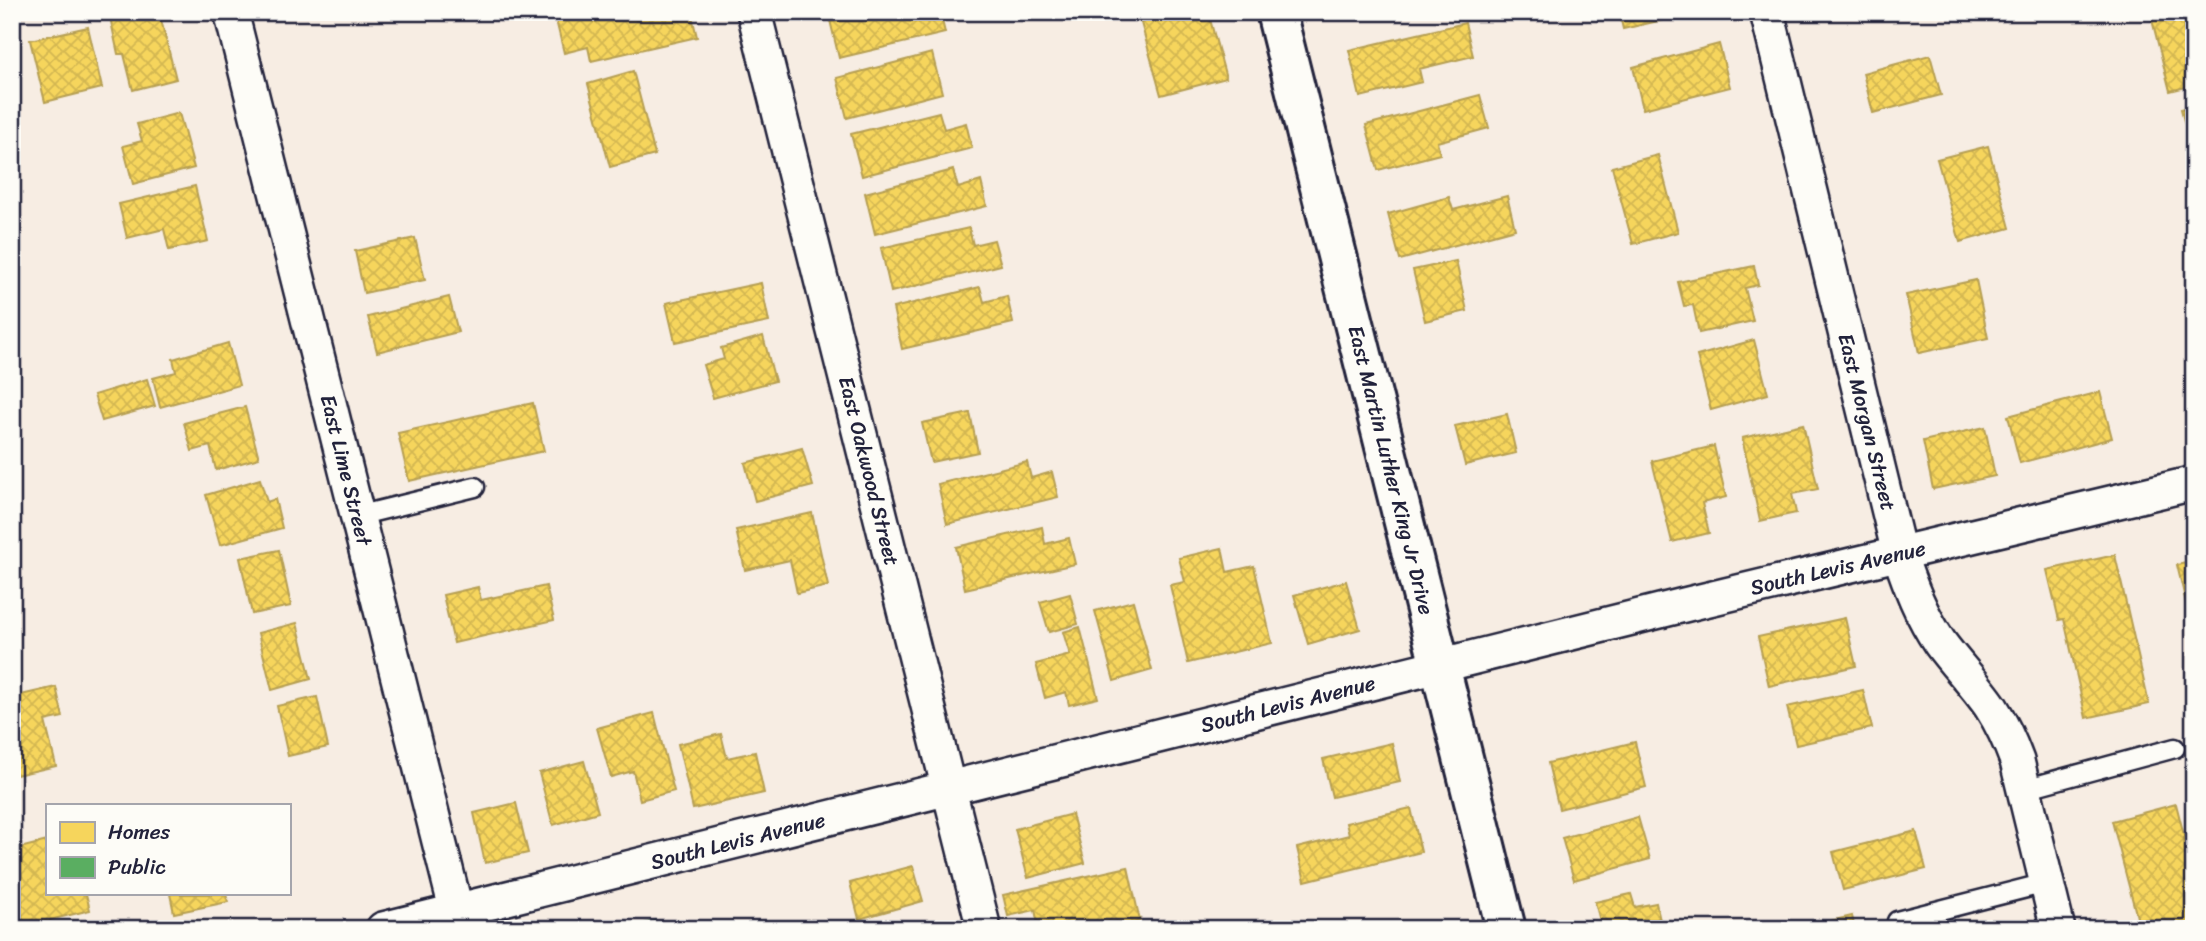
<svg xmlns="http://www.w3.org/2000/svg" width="2206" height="941" font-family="Sriracha,sans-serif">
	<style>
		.homes { fill: url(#homes-cross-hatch); stroke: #b69f52; stroke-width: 2 }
		.public { fill: url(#public-cross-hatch); stroke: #498456; stroke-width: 2 }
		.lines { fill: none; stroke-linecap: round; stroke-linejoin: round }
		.service-casing { stroke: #22223b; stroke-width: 23 }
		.minor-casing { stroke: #22223b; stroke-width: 38 }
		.tertiary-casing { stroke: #22223b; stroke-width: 44 }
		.service { stroke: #fdfcf7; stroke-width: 18 }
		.minor { stroke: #fdfcf7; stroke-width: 33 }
		.tertiary { stroke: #fdfcf7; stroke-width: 38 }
		.labels { text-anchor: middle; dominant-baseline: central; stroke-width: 7; stroke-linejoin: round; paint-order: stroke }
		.street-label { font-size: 21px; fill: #22223b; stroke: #fdfcf7 }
	</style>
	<defs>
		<pattern id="homes-cross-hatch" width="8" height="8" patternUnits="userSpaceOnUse" patternTransform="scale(1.75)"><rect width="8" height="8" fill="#f6d55c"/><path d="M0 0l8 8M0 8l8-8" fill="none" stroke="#d3b751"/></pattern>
		<pattern id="public-cross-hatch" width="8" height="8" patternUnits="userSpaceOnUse" patternTransform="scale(1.75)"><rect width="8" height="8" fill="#5aae61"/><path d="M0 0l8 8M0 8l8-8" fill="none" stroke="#4a8d51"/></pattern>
	</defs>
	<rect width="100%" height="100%" fill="#f7ede3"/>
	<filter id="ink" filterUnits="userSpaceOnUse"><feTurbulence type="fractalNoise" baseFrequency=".0143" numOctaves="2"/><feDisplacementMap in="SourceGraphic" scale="14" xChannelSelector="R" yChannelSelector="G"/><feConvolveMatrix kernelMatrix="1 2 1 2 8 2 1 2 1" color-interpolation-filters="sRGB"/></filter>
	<g filter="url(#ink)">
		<path class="homes" d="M 132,12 L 159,12 L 176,79 L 133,90 L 124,54 L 118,54 L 110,17 Z
			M 554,12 L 691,12 L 697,37 L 591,61 L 588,47 L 564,53 Z
			M 843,12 L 940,12 L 945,33 L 839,58 L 829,16 Z
			M 1138,12 L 1208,12 L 1226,78 L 1161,95 Z
			M 1619,12 L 1698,12 L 1623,29 Z
			M 2150,12 L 2194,12 L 2194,85 L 2170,91 Z
			M 1465,23 L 1473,56 L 1419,69 L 1422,82 L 1360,97 L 1349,50 Z
			M 88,27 L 102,88 L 45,102 L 30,40 Z
			M 1719,44 L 1730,87 L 1643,109 L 1633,67 Z
			M 932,53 L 942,93 L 847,118 L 837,78 Z
			M 1930,55 L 1941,95 L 1873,113 L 1863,73 Z
			M 633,71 L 655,155 L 610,167 L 588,84 Z
			M 1480,95 L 1489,128 L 1437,142 L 1440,154 L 1378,170 L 1366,125 Z
			M 2194,106 L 2194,161 L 2181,109 Z
			M 939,112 L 944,129 L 966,123 L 972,148 L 862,176 L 851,134 Z
			M 179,113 L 194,168 L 133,184 L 123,146 L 142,141 L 137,124 Z
			M 1988,146 L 2010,228 L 1960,242 L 1937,159 Z
			M 1658,155 L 1678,232 L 1633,244 L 1612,167 Z
			M 953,170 L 958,188 L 981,181 L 987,206 L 875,234 L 865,193 Z
			M 195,186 L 208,241 L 169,250 L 164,229 L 127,238 L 119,204 Z
			M 1507,196 L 1515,229 L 1400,260 L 1388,214 L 1449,197 L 1453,210 Z
			M 969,228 L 973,245 L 994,240 L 1001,265 L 891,292 L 881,248 Z
			M 415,238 L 425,280 L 364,293 L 355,251 Z
			M 1456,261 L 1467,311 L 1425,321 L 1413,270 Z
			M 1754,266 L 1758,285 L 1745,288 L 1753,321 L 1699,333 L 1693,305 L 1684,306 L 1678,282 Z
			M 1976,280 L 1988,338 L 1919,353 L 1906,295 Z
			M 761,283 L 769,322 L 675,342 L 666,303 Z
			M 980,287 L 984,302 L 1007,296 L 1013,323 L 902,349 L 893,308 Z
			M 449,297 L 458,332 L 377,352 L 368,317 Z
			M 763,336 L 775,381 L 713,398 L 703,365 L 724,359 L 721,348 Z
			M 1754,340 L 1768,394 L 1711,410 L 1697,356 Z
			M 228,343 L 239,385 L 160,407 L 153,378 L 176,372 L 173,359 Z
			M 147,379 L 155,406 L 102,421 L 94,395 Z
			M 2100,392 L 2112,438 L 2020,463 L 2008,416 Z
			M 533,403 L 544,451 L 409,481 L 398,433 Z
			M 245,407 L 259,458 L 216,470 L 210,446 L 192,451 L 184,423 Z
			M 970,413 L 978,452 L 931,462 L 922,423 Z
			M 1507,414 L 1516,453 L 1465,465 L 1455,426 Z
			M 1803,424 L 1818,489 L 1792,494 L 1796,513 L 1760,521 L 1742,438 Z
			M 1985,427 L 1995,476 L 1933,489 L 1923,441 Z
			M 1714,446 L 1726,497 L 1702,503 L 1709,533 L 1672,542 L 1652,461 Z
			M 802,448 L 813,486 L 755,501 L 745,463 Z
			M 1027,462 L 1031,478 L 1052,472 L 1058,497 L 947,524 L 938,484 Z
			M 260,479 L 267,502 L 275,499 L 282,528 L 220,545 L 206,495 Z
			M 812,513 L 828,586 L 797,593 L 790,560 L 745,570 L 736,530 Z
			M 1042,527 L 1045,544 L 1069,538 L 1075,564 L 965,589 L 956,547 Z
			M 1222,548 L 1227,572 L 1254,566 L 1272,643 L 1188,663 L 1170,585 L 1185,582 L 1179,558 Z
			M 279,550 L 291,606 L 252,614 L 240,558 Z
			M 2115,555 L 2149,704 L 2086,718 L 2064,619 L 2059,620 L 2047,570 Z
			M 2194,561 L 2194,632 L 2193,632 L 2177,565 Z
			M 1346,581 L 1360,629 L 1308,644 L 1294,595 Z
			M 546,586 L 554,620 L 454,643 L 443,595 L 478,587 L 481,600 Z
			M 1070,594 L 1078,624 L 1049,632 L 1040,602 Z
			M 1133,601 L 1152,670 L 1114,681 L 1095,611 Z
			M 1845,618 L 1856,666 L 1769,686 L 1758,637 Z
			M 297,623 L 311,679 L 272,690 L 258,633 Z
			M 1080,627 L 1098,698 L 1069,705 L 1066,692 L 1045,698 L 1036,664 L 1070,655 L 1063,632 Z
			M 56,687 L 63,717 L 45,721 L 56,766 L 12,776 L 12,697 Z
			M 1863,690 L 1872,728 L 1796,745 L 1787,707 Z
			M 317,697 L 328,747 L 288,756 L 277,706 Z
			M 654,713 L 674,791 L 640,800 L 633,771 L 611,777 L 597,728 Z
			M 721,734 L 727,758 L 755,752 L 764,793 L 693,809 L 678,744 Z
			M 1635,742 L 1646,787 L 1559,809 L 1548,763 Z
			M 1392,743 L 1400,782 L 1332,797 L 1323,759 Z
			M 584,761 L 598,812 L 553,825 L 539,773 Z
			M 516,803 L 528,853 L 485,863 L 474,813 Z
			M 2176,804 L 2194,874 L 2194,929 L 2140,929 L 2112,821 Z
			M 1411,808 L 1421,852 L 1305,881 L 1297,848 L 1349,835 L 1346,823 Z
			M 1072,814 L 1085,863 L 1028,878 L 1015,829 Z
			M 1638,817 L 1650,859 L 1574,880 L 1562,838 Z
			M 1916,831 L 1926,869 L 1843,890 L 1833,852 Z
			M 47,841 L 47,894 L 86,894 L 90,910 L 50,920 L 52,929 L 12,929 L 12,850 Z
			M 913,866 L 923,901 L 859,919 L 850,883 Z
			M 1128,867 L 1140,921 L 1107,929 L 1039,929 L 1035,910 L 1008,916 L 1003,895 Z
			M 170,894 L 226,894 L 228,902 L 174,913 Z
			M 1631,894 L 1635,907 L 1656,903 L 1662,929 L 1602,929 L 1595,902 Z
			M 1852,916 L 1855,929 L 1796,929 Z"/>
		<path class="public" d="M 655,921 L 657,929 L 632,929 L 632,927 Z"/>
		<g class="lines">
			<g class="service-casing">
				<path id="service" d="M 357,516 L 475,487
					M 2024,789 L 2175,748
					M 1897,921 L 2046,883"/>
			</g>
			<g class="minor-casing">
				<path id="minor" d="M 231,12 L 461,929
					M 754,12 L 984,929
					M 1767,12 L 1899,553 C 1910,586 1921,615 1940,643 C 1956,665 1976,685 1991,707 C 2002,724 2010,742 2017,761 L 2058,929
					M 383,929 L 1688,604 L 2194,483"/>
			</g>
			<g class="tertiary-casing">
				<path id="tertiary" d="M 1276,12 L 1506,929"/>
			</g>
			<use href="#service" class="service"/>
			<use href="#minor" class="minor"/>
			<use href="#tertiary" class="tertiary"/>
		</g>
	</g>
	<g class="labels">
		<g class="street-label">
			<text transform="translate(1867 422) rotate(76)">East Morgan Street</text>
			<text transform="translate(346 470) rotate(76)">East Lime Street</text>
			<text transform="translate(1391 470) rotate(76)">East Martin Luther King Jr Drive</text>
			<text transform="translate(869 471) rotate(76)">East Oakwood Street</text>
			<text transform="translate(1838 568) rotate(-13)">South Levis Avenue</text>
			<text transform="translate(1288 704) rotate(-14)">South Levis Avenue</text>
			<text transform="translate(738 841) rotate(-14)">South Levis Avenue</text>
		</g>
	</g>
	<rect width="2206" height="941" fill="none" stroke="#fdfcf7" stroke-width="42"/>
	<rect x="21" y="21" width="2164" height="899" fill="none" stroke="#22223b" stroke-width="2.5" filter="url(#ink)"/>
	<rect x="46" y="804" width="245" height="91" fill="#fdfcf7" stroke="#a5a5ac" stroke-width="2"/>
	<rect x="60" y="822" width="35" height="21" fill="#f6d55c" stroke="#a5a5ac" stroke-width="2"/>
	<text x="108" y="839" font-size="21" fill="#22223b">Homes</text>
	<rect x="60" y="857" width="35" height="21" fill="#5aae61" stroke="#a5a5ac" stroke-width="2"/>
	<text x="108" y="874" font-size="21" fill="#22223b">Public</text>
</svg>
